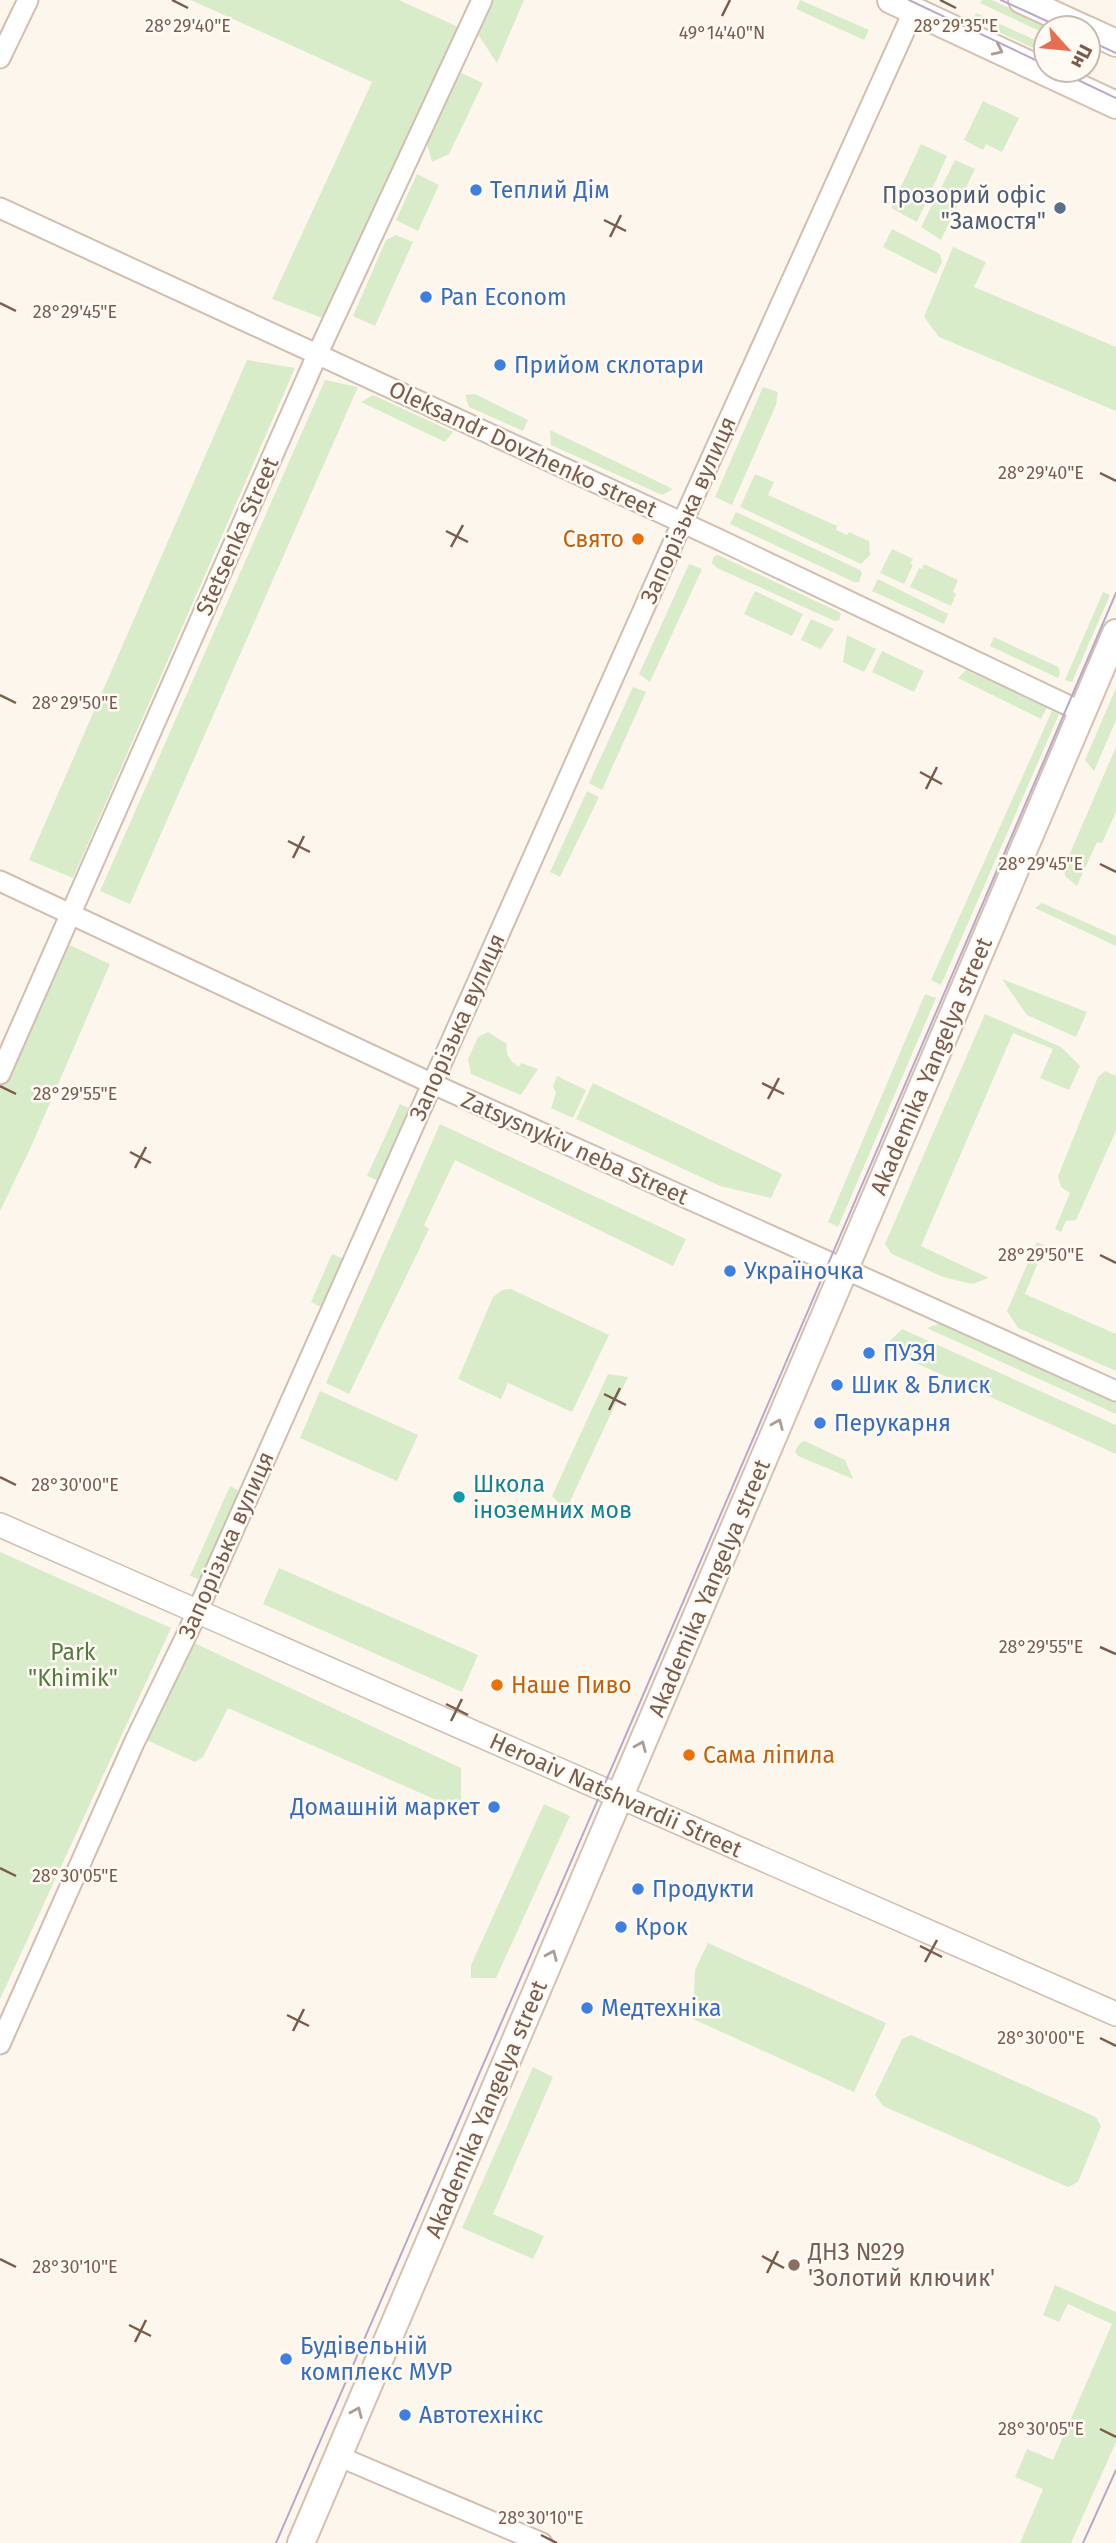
<svg xmlns="http://www.w3.org/2000/svg" width="1116" height="2543" font-family="'Fira Sans',sans-serif">
	<style>
		.green { fill: #d8ecc9 }
		.lines { fill: none; stroke-linecap: round; stroke-linejoin: round }
		.minor-casing { stroke: #d1beb0; stroke-width: 23 }
		.tertiary-casing { stroke: #d1beb0; stroke-width: 26 }
		.secondary-casing { stroke: #d6c0b0; stroke-width: 30 }
		.minor { stroke: #fff; stroke-width: 19 }
		.tertiary { stroke: #fff; stroke-width: 23 }
		.secondary { stroke: #fff; stroke-width: 26 }
		.tram { stroke: #b9a8c9; stroke-width: 2 }
		.oneway { stroke: #af9d94 }
		.ticks { fill: none; stroke: #7a5c4d; stroke-width: 2.5 }
		.shop-dot { fill: #3f7fe0; stroke: #fffaf3; stroke-width: 2.5 }
		.service-dot { fill: #5c6f8a; stroke: #fffaf3; stroke-width: 2.5 }
		.food-dot { fill: #e8710a; stroke: #fffaf3; stroke-width: 2.5 }
		.culture-dot { fill: #0f9aa8; stroke: #fffaf3; stroke-width: 2.5 }
		.education-dot { fill: #8d6e63; stroke: #fffaf3; stroke-width: 2.5 }
		.labels { text-anchor: middle; dominant-baseline: central; stroke-width: 5; stroke-linejoin: round; paint-order: stroke }
		.shop-label { font-size: 23px; fill: #366cbe; stroke: #fffaf3; text-anchor: start }
		.service-label { font-size: 23px; fill: #4e5e75; stroke: #fffaf3; text-anchor: end }
		.street-label { font-size: 23px; fill: #7a5c4d; stroke: #fffaf3 }
		.food-label { font-size: 23px; fill: #c56008; stroke: #fffaf3; text-anchor: start }
		.culture-label { font-size: 23px; fill: #0d838f; stroke: #fffaf3; text-anchor: start }
		.park-label { font-size: 23px; fill: #537a41; stroke: #fffaf3 }
		.education-label { font-size: 23px; fill: #785e54; stroke: #fffaf3; text-anchor: start }
		.ticks-label { font-size: 18px; text-anchor: middle; fill: #7a5c4d; stroke: #fffaf3; stroke-width: 5; stroke-linejoin: round; paint-order: stroke }
	</style>
	<rect width="100%" height="100%" fill="#fdf6ec"/>
	<path class="green" d="M 191,0 L 399,0 L 467,31 L 333,322 L 272,299 L 372,82 Z
		M 492,0 L 524,0 L 497,63 L 477,33 Z
		M 800,0 L 869,30 L 864,40 L 796,9 Z
		M 982,0 L 992,0 L 1053,28 L 1046,28 L 1046,34 L 980,3 Z
		M 976,13 L 1046,45 L 1046,54 L 973,20 Z
		M 461,73 L 483,83 L 449,154 L 432,162 L 427,144 Z
		M 983,101 L 1019,118 L 1002,152 L 986,144 L 983,150 L 964,140 Z
		M 921,144 L 947,156 L 917,222 L 891,208 Z
		M 955,160 L 975,169 L 941,240 L 921,227 Z
		M 417,174 L 439,185 L 418,231 L 396,220 Z
		M 892,229 L 940,254 L 942,262 L 936,274 L 883,247 Z
		M 396,235 L 413,242 L 375,326 L 353,316 L 386,240 Z
		M 953,247 L 986,262 L 974,287 L 1116,347 L 1116,411 L 939,337 L 924,317 Z
		M 247,360 L 295,368 L 73,878 L 29,860 Z
		M 325,380 L 358,387 L 130,904 L 100,891 Z
		M 763,387 L 778,392 L 776,405 L 732,505 L 715,497 Z
		M 475,394 L 528,420 L 523,431 L 469,407 L 465,395 Z
		M 373,395 L 453,432 L 445,442 L 361,402 Z
		M 550,430 L 673,489 L 662,495 L 551,445 Z
		M 755,474 L 774,482 L 768,495 L 837,526 L 836,530 L 847,535 L 849,532 L 869,541 L 870,555 L 861,564 L 740,507 Z
		M 736,512 L 860,570 L 862,573 L 859,582 L 854,582 L 730,524 Z
		M 892,549 L 913,559 L 910,564 L 913,565 L 904,584 L 880,573 Z
		M 718,555 L 839,612 L 841,614 L 839,620 L 835,621 L 717,568 L 712,563 L 714,556 Z
		M 689,564 L 702,569 L 650,682 L 639,674 Z
		M 924,564 L 958,580 L 953,592 L 956,594 L 951,606 L 910,587 L 919,568 L 922,569 Z
		M 878,579 L 948,614 L 944,624 L 872,591 Z
		M 755,591 L 803,614 L 792,636 L 744,614 Z
		M 1103,592 L 1110,595 L 1072,682 L 1065,680 Z
		M 811,619 L 834,629 L 821,649 L 801,640 Z
		M 847,635 L 876,649 L 864,672 L 843,662 Z
		M 994,637 L 1058,667 L 1060,672 L 1058,678 L 990,646 Z
		M 882,651 L 924,671 L 914,692 L 872,672 Z
		M 966,670 L 1047,707 L 1041,719 L 958,678 Z
		M 633,687 L 646,692 L 602,790 L 589,783 Z
		M 1116,688 L 1116,720 L 1094,771 L 1085,760 Z
		M 1052,711 L 1059,714 L 941,985 L 931,980 Z
		M 1116,747 L 1116,812 L 1102,843 L 1097,842 L 1077,886 L 1065,876 L 1064,867 Z
		M 587,791 L 599,797 L 560,877 L 550,872 Z
		M 1042,903 L 1116,936 L 1116,946 L 1035,908 Z
		M 59,940 L 110,964 L 30,1149 L 0,1211 L 0,1074 Z
		M 1002,979 L 1087,1012 L 1076,1037 L 1027,1015 Z
		M 925,994 L 936,998 L 838,1227 L 828,1222 Z
		M 985,1014 L 1061,1047 L 1080,1066 L 1069,1090 L 1040,1078 L 1053,1049 L 1013,1033 L 921,1246 L 989,1278 L 972,1284 L 943,1277 L 892,1254 L 885,1244 Z
		M 488,1032 L 507,1044 C 505,1054 510,1062 519,1067 L 521,1063 L 538,1069 L 521,1095 L 471,1074 L 468,1059 L 478,1037 Z
		M 1105,1071 L 1116,1076 L 1116,1131 L 1076,1220 L 1066,1221 L 1061,1232 L 1055,1229 L 1070,1193 L 1061,1187 L 1058,1176 L 1098,1077 Z
		M 557,1076 L 586,1090 L 573,1118 L 551,1108 L 556,1093 L 553,1086 Z
		M 593,1083 L 782,1174 L 771,1198 L 720,1186 L 576,1119 Z
		M 400,1104 L 411,1109 L 379,1181 L 367,1176 Z
		M 440,1124 L 686,1239 L 673,1266 L 455,1160 L 424,1225 L 429,1229 L 349,1394 L 326,1383 Z
		M 1037,1242 L 1045,1246 L 1025,1294 L 1116,1334 L 1116,1371 L 1018,1328 L 1007,1311 Z
		M 332,1254 L 344,1259 L 323,1308 L 311,1302 Z
		M 511,1289 L 609,1335 L 572,1412 L 508,1383 L 501,1399 L 458,1379 L 493,1297 L 502,1290 Z
		M 944,1322 L 1116,1399 L 1116,1414 L 927,1328 Z
		M 902,1329 L 1116,1425 L 1116,1454 L 883,1348 Z
		M 608,1374 L 628,1377 L 566,1510 L 552,1496 Z
		M 320,1391 L 418,1435 L 397,1481 L 300,1438 Z
		M 805,1441 L 845,1460 L 853,1479 L 798,1456 L 795,1451 L 800,1443 Z
		M 230,1486 L 241,1492 L 201,1580 L 190,1576 Z
		M 0,1552 L 171,1628 L 0,1999 Z
		M 279,1568 L 478,1655 L 462,1692 L 263,1604 Z
		M 188,1640 L 461,1768 L 461,1811 L 228,1708 L 203,1757 L 195,1762 L 142,1738 Z
		M 544,1804 L 570,1816 L 496,1978 L 471,1978 L 471,1965 Z
		M 708,1943 L 886,2023 L 854,2092 L 693,2019 L 695,1970 Z
		M 911,2035 L 1096,2117 L 1101,2126 L 1078,2182 L 1068,2187 L 883,2106 L 875,2095 L 902,2039 Z
		M 533,2067 L 553,2077 L 493,2214 L 544,2236 L 533,2259 L 462,2228 Z
		M 1055,2285 L 1116,2312 L 1116,2442 L 1071,2543 L 1020,2543 L 1043,2489 L 1015,2477 L 1027,2449 L 1053,2460 L 1112,2324 L 1068,2304 L 1059,2322 L 1043,2315 Z"/>
	<g class="lines">
		<g class="minor-casing">
			<path id="minor" d="M 0,58 L 28,0
				M 0,208 L 718,539 L 1082,712
				M 0,881 L 433,1084 L 1116,1391
				M 0,1074 L 317,355 L 482,0
				M 0,2044 L 134,1743 L 188,1632 L 682,523 L 914,10
				M 338,2456 L 542,2543"/>
		</g>
		<g class="tertiary-casing">
			<path id="tertiary" d="M 0,1525 L 1116,2014"/>
		</g>
		<g class="secondary-casing">
			<path id="secondary" d="M 891,0 L 1116,105
				M 1022,0 L 1083,28
				M 1088,30 L 1116,43
				M 301,2543 L 1116,633"/>
		</g>
		<use href="#minor" class="minor"/>
		<use href="#tertiary" class="tertiary"/>
		<use href="#secondary" class="secondary"/>
		<path class="tram" d="M 909,0 L 1046,65
			M 1001,0 L 1062,28
			M 1088,40 L 1116,53
			M 1057,70 L 1116,98
			M 276,2543 L 641,1700 L 1116,593
			M 1083,2543 L 1116,2470"/>
	</g>
	<defs><path id="oneway-chevron" d="M-2-3.5L2.5 0L-2 3.5" fill="none" stroke-width="1.6" stroke-linecap="round" stroke-linejoin="round" transform="scale(1.75)"/></defs>
	<g class="oneway">
		<use href="#oneway-chevron" transform="translate(998 50) rotate(25)"/>
		<use href="#oneway-chevron" transform="translate(778 1424) rotate(-67)"/>
		<use href="#oneway-chevron" transform="translate(641 1746) rotate(-67)"/>
		<use href="#oneway-chevron" transform="translate(552 1955) rotate(-67)"/>
		<use href="#oneway-chevron" transform="translate(357 2412) rotate(-67)"/>
	</g>
	<path class="ticks" d="M 172,0 L 188,8M 940,0 L 956,8M 722,16 L 730,0M 604,220 L 626,231M 610,237 L 621,215M 0,303 L 16,311M 1100,473 L 1116,481M 446,531 L 468,542M 451,547 L 463,525M 0,695 L 16,703M 920,772 L 942,784M 926,789 L 937,767M 288,841 L 310,852M 293,858 L 304,836M 1100,864 L 1116,872M 762,1083 L 784,1094M 0,1086 L 16,1094M 768,1099 L 779,1078M 130,1152 L 151,1163M 135,1168 L 146,1147M 1100,1255 L 1116,1263M 604,1394 L 626,1405M 609,1410 L 620,1388M 0,1477 L 16,1485M 1100,1647 L 1116,1654M 446,1704 L 468,1715M 451,1721 L 462,1699M 0,1868 L 16,1876M 920,1946 L 942,1957M 925,1962 L 937,1940M 287,2015 L 309,2026M 293,2031 L 304,2009M 1100,2038 L 1116,2046M 762,2256 L 784,2268M 0,2259 L 16,2267M 767,2273 L 778,2251M 129,2325 L 151,2336M 135,2342 L 146,2320M 1100,2429 L 1116,2437M 541,2535 L 557,2543"/>
	<g class="shop-dot">
		<circle cx="476" cy="190" r="7"/>
		<circle cx="426" cy="297" r="7"/>
		<circle cx="500" cy="365" r="7"/>
		<circle cx="730" cy="1271" r="7"/>
		<circle cx="869" cy="1353" r="7"/>
		<circle cx="837" cy="1385" r="7"/>
		<circle cx="820" cy="1423" r="7"/>
		<circle cx="494" cy="1807" r="7"/>
		<circle cx="638" cy="1889" r="7"/>
		<circle cx="621" cy="1927" r="7"/>
		<circle cx="587" cy="2008" r="7"/>
		<circle cx="286" cy="2359" r="7"/>
		<circle cx="405" cy="2415" r="7"/>
	</g>
	<circle class="service-dot" cx="1060" cy="208" r="7"/>
	<g class="food-dot">
		<circle cx="638" cy="539" r="7"/>
		<circle cx="497" cy="1685" r="7"/>
		<circle cx="689" cy="1755" r="7"/>
	</g>
	<circle class="culture-dot" cx="459" cy="1497" r="7"/>
	<circle class="education-dot" cx="794" cy="2265" r="7"/>
	<g class="labels">
		<g class="shop-label">
			<text x="490" y="190">Теплий Дім</text>
			<text x="440" y="297">Pan Econom</text>
			<text x="514" y="365">Прийом склотари</text>
			<text x="744" y="1271">Україночка</text>
			<text x="883" y="1353">ПУЗЯ</text>
			<text x="851" y="1385">Шик &amp; Блиск</text>
			<text x="834" y="1423">Перукарня</text>
			<text x="480" y="1807" text-anchor="end">Домашній маркет</text>
			<text x="652" y="1889">Продукти</text>
			<text x="635" y="1927">Крок</text>
			<text x="601" y="2008">Медтехніка</text>
			<text x="300" y="2346">Будівельній<tspan x="300" dy="26">комплекс МУР</tspan></text>
			<text x="419" y="2415">Автотехнікс</text>
		</g>
		<g class="service-label">
			<text x="1046" y="195">Прозорий офіс<tspan x="1046" dy="26">"Замостя"</tspan></text>
		</g>
		<g class="street-label">
			<text transform="translate(523 449) rotate(25)">Oleksandr Dovzhenko street</text>
			<text transform="translate(688 510) rotate(-66)">Запорізька вулиця</text>
			<text transform="translate(237 536) rotate(-66)">Stetsenka Street</text>
			<text transform="translate(457 1027) rotate(-66)">Запорізька вулиця</text>
			<text transform="translate(931 1066) rotate(-67)">Akademika Yangelya street</text>
			<text transform="translate(575 1148) rotate(24)">Zatsysnykiv neba Street</text>
			<text transform="translate(226 1545) rotate(-66)">Запорізька вулиця</text>
			<text transform="translate(709 1588) rotate(-67)">Akademika Yangelya street</text>
			<text transform="translate(616 1795) rotate(24)">Heroaiv Natshvardii Street</text>
			<text transform="translate(486 2109) rotate(-67)">Akademika Yangelya street</text>
		</g>
		<g class="food-label">
			<text x="624" y="539" text-anchor="end">Свято</text>
			<text x="511" y="1685">Наше Пиво</text>
			<text x="703" y="1755">Сама ліпила</text>
		</g>
		<g class="culture-label">
			<text x="473" y="1484">Школа<tspan x="473" dy="26">іноземних мов</tspan></text>
		</g>
		<g class="park-label">
			<text x="73" y="1652">Park<tspan x="73" dy="26">"Khimik"</tspan></text>
		</g>
		<g class="education-label">
			<text x="808" y="2252">ДНЗ №29<tspan x="808" dy="26">'Золотий ключик'</tspan></text>
		</g>
	</g>
	<g class="ticks-label">
		<text x="188" y="32">28°29'40"E</text>
		<text x="956" y="32">28°29'35"E</text>
		<text x="722" y="39">49°14'40"N</text>
		<text x="75" y="318">28°29'45"E</text>
		<text x="1041" y="479">28°29'40"E</text>
		<text x="75" y="709">28°29'50"E</text>
		<text x="1041" y="870">28°29'45"E</text>
		<text x="75" y="1100">28°29'55"E</text>
		<text x="1041" y="1261">28°29'50"E</text>
		<text x="75" y="1491">28°30'00"E</text>
		<text x="1041" y="1653">28°29'55"E</text>
		<text x="75" y="1882">28°30'05"E</text>
		<text x="1041" y="2044">28°30'00"E</text>
		<text x="75" y="2273">28°30'10"E</text>
		<text x="1041" y="2435">28°30'05"E</text>
		<text x="541" y="2524">28°30'10"E</text>
	</g>
	<g transform="translate(1067 49) rotate(117)"><circle r="33" fill="#fffaf3" stroke="#cabbb1" stroke-width="2"/>
	<path d="M0-5L12 26L0 18L-12 26Z" fill="#e76f51"/>
	<text y="-10" font-size="19" font-weight="bold" text-anchor="middle" fill="#7a5c4d">Пн</text>
	</g>
</svg>
